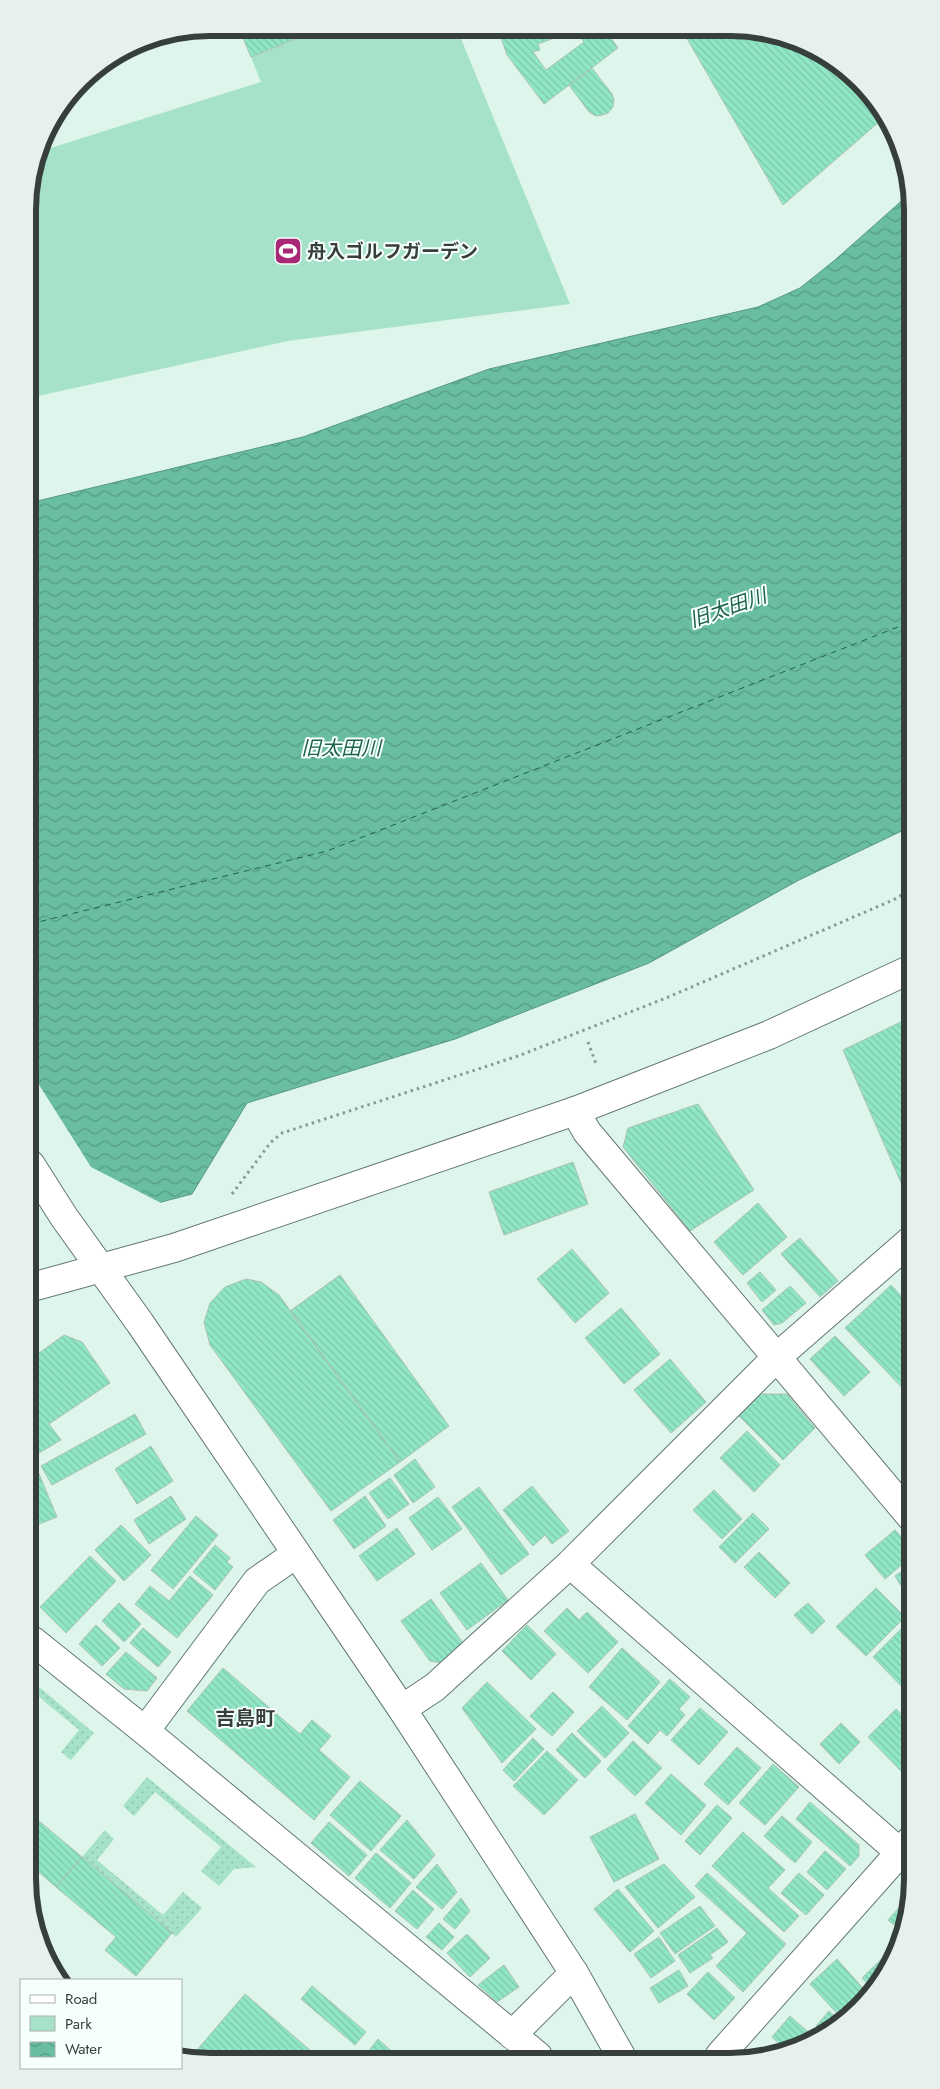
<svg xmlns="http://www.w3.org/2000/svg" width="940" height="2089" font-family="Jost,'Noto Sans JP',sans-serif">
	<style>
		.grass { fill: url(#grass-dots) }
		.park { fill: #a6e1c9 }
		.water { fill: url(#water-waves); stroke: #599881 }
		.pier { fill: #def5eb }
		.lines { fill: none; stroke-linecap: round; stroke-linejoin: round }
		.ferry { stroke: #1e614c; stroke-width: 1; stroke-dasharray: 6 5; stroke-linecap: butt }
		.building { fill: url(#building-back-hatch); stroke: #abc1b7; fill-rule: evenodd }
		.street-casing { stroke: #647970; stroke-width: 30 }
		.secondary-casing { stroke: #647970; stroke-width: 30 }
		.path { stroke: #8a9a93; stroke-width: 3; stroke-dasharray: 2.5 4; stroke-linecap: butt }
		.street { stroke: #fff; stroke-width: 28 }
		.secondary { stroke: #fff; stroke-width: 28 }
		.labels { text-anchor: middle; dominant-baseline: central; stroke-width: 4; stroke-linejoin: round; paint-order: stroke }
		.poi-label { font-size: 19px; font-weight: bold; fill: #363f3b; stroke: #f6fffb; text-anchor: start }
		.water-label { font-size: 20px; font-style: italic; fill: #1e614c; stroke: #f6fffb }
		.neighbourhood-label { font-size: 20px; font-weight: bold; fill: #363f3b; stroke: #f6fffb }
		.rim { fill: none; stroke: #363f3b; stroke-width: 6 }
	</style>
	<defs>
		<pattern id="grass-dots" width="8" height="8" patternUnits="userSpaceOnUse" patternTransform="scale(1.25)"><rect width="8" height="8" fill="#a6e1c9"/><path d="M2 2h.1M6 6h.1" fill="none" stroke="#90c2ae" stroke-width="1.8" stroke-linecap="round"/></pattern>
		<pattern id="water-waves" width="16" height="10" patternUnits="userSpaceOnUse" patternTransform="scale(1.25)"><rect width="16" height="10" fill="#68be9f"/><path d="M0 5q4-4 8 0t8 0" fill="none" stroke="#569c83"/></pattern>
		<pattern id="building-back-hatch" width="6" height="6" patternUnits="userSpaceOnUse" patternTransform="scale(1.25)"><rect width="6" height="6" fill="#90e7c6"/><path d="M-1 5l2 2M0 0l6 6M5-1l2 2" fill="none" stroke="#7dc7ab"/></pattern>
	</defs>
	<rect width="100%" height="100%" fill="#def5eb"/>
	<path class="grass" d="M 33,1682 L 94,1733 L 71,1760 L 61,1752 L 79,1730 L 33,1692 Z
		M 147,1777 L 256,1867 L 234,1869 L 219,1886 L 201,1871 L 221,1847 L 155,1792 L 134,1816 L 123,1806 Z
		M 105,1830 L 114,1839 L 97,1860 L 163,1915 L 183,1892 L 202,1908 L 176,1937 L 82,1857 Z"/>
	<path class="park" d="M 322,28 L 457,29 L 570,304 L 288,341 L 29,398 L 28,198 L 41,151 L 261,82 L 251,57 Z"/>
	<path class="water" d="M 906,197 L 908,828 L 799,880 L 649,963 L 455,1039 L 247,1103 L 192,1194 L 31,1236 L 29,503 L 303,437 L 489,369 L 758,307 L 800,288 L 835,260 Z"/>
	<path class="pier" d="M 31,1072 L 91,1167 L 163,1204 L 31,1238 Z"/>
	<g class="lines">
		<path class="ferry" d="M 30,924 L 327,851 L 908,623"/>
	</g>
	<path class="building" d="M 239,28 L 322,28 L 251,57 Z
		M 498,29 L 605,30 L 618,48 L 544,104 L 507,55 ZM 568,33 L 570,39 L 579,36 L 584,42 L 546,70 L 533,52 L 540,50 L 538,44 Z
		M 682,30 L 766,31 L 811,46 L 851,73 L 886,116 L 783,205 Z
		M 592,68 L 612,94 L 614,100 L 613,107 L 608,113 L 602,115 L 596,116 L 589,112 L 569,85 Z
		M 909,1018 L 910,1201 L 909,1201 L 843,1050 Z
		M 698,1104 L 754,1190 L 690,1231 L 623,1147 L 628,1128 Z
		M 573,1162 L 588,1204 L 504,1235 L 489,1192 Z
		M 758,1203 L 787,1237 L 743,1275 L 714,1242 Z
		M 800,1238 L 838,1281 L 820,1297 L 781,1254 Z
		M 572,1249 L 609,1293 L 575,1323 L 537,1279 Z
		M 760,1272 L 776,1290 L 762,1302 L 747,1283 Z
		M 340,1275 L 449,1426 L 400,1462 L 290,1311 Z
		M 246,1279 L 261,1282 L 279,1295 L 400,1462 L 331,1511 L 210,1345 L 204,1322 L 210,1303 L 225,1287 Z
		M 891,1285 L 910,1305 L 910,1396 L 845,1328 Z
		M 790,1286 L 806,1303 L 782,1323 L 774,1325 L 762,1310 Z
		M 621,1308 L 660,1354 L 624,1384 L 585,1338 Z
		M 64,1335 L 82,1342 L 110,1383 L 49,1424 L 61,1440 L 32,1457 L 32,1358 Z
		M 835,1336 L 870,1372 L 844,1396 L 810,1359 Z
		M 670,1359 L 706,1402 L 671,1433 L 634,1390 Z
		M 761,1394 L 787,1394 L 815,1428 L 783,1460 L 739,1416 Z
		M 135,1414 L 146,1434 L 52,1485 L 41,1466 Z
		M 747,1431 L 780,1465 L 754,1492 L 720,1458 Z
		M 151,1446 L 173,1481 L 137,1504 L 115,1469 Z
		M 415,1459 L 435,1487 L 413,1503 L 394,1475 Z
		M 37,1469 L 57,1517 L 34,1526 L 32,1471 Z
		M 390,1478 L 409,1504 L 388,1519 L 369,1493 Z
		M 532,1486 L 569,1531 L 552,1544 L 545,1535 L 533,1546 L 503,1510 Z
		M 479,1487 L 529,1554 L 501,1575 L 452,1507 Z
		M 714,1490 L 742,1519 L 722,1539 L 693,1510 Z
		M 171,1496 L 186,1519 L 149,1544 L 134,1520 Z
		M 365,1496 L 386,1526 L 354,1549 L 333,1520 Z
		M 438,1497 L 462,1529 L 432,1550 L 409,1518 Z
		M 753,1513 L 769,1529 L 735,1563 L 719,1547 Z
		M 196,1516 L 218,1535 L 173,1589 L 151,1570 Z
		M 121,1525 L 151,1555 L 124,1581 L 95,1550 Z
		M 397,1528 L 415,1554 L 377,1581 L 359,1556 Z
		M 895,1530 L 911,1548 L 911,1557 L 885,1579 L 865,1555 Z
		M 215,1545 L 230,1558 L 227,1562 L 233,1567 L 215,1590 L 193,1572 Z
		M 759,1552 L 790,1583 L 775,1598 L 744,1567 Z
		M 90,1556 L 116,1581 L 66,1633 L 40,1607 Z
		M 481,1563 L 508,1600 L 467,1630 L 440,1593 Z
		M 911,1565 L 911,1602 L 895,1576 Z
		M 190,1576 L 213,1595 L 177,1638 L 135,1604 L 150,1586 L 169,1601 Z
		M 876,1588 L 905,1617 L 866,1656 L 836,1627 Z
		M 431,1599 L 465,1646 L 442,1663 L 430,1661 L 401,1621 Z
		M 119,1603 L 141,1624 L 124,1642 L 102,1621 Z
		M 808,1603 L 825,1621 L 812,1634 L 794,1615 Z
		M 567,1608 L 579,1620 L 587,1612 L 618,1642 L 588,1673 L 544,1631 Z
		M 907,1623 L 911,1628 L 911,1684 L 905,1690 L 873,1657 Z
		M 96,1625 L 120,1648 L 102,1666 L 79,1644 Z
		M 527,1625 L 556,1654 L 531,1680 L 502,1651 Z
		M 143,1628 L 171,1652 L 158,1667 L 130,1643 Z
		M 622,1648 L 660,1682 L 627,1720 L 589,1687 Z
		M 126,1652 L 157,1678 L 147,1691 L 124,1689 L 106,1674 Z
		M 223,1668 L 300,1734 L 312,1720 L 331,1736 L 319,1750 L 350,1777 L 314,1820 L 187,1711 Z
		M 670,1679 L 690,1697 L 679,1709 L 685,1715 L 667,1736 L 660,1730 L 648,1744 L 628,1726 Z
		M 487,1682 L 536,1729 L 502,1763 L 462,1708 Z
		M 553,1692 L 574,1712 L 552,1736 L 530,1716 Z
		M 602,1706 L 629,1733 L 605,1758 L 577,1731 Z
		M 700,1708 L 728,1732 L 699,1765 L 671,1740 Z
		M 896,1709 L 912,1724 L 912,1763 L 902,1772 L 868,1737 Z
		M 841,1723 L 860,1742 L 839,1764 L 820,1744 Z
		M 572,1733 L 601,1761 L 585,1778 L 556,1750 Z
		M 533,1738 L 544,1749 L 514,1781 L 503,1770 Z
		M 633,1741 L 662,1768 L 635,1796 L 607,1769 Z
		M 737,1747 L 761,1768 L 728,1805 L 704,1784 Z
		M 547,1751 L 578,1780 L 544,1815 L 513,1786 Z
		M 773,1764 L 799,1787 L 765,1825 L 739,1803 Z
		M 671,1774 L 706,1805 L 681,1835 L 645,1803 Z
		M 360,1781 L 401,1816 L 371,1851 L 330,1815 Z
		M 810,1802 L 859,1845 L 859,1856 L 850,1866 L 796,1819 Z
		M 717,1805 L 732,1818 L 700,1855 L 685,1841 Z
		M 635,1814 L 659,1859 L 614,1882 L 590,1837 Z
		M 33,1816 L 82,1857 L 56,1887 L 34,1868 Z
		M 782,1816 L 812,1842 L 795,1863 L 764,1836 Z
		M 407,1820 L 435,1855 L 414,1879 L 380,1850 Z
		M 329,1822 L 367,1855 L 349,1876 L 311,1843 Z
		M 743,1832 L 785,1870 L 768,1888 L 799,1916 L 784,1932 L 712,1866 Z
		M 825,1851 L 846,1869 L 827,1890 L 807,1872 Z
		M 376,1853 L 411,1883 L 390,1908 L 355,1878 Z
		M 82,1857 L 172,1933 L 136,1976 L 105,1950 L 116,1937 L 56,1887 Z
		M 437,1864 L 457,1892 L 442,1909 L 416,1887 Z
		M 664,1864 L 695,1897 L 658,1928 L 625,1887 Z
		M 707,1873 L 786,1944 L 743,1992 L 716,1966 L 747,1933 L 695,1886 Z
		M 799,1873 L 824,1895 L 806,1915 L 781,1893 Z
		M 618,1889 L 654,1931 L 630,1952 L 594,1909 Z
		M 413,1890 L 434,1909 L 417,1929 L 395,1911 Z
		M 461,1898 L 470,1911 L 455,1929 L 443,1919 Z
		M 906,1900 L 909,1903 L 903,1932 L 888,1920 Z
		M 700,1906 L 715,1926 L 675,1954 L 660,1933 Z
		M 439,1923 L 454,1937 L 442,1950 L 426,1937 Z
		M 717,1928 L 728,1942 L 710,1955 L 713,1958 L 690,1973 L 678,1955 Z
		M 467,1934 L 490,1958 L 470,1977 L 447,1953 Z
		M 659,1937 L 675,1961 L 651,1978 L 634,1954 Z
		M 900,1941 L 899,1949 L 874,1991 L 862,1978 Z
		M 837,1959 L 869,1995 L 843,2020 L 810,1984 Z
		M 504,1965 L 519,1987 L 497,2002 L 478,1985 Z
		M 679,1970 L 688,1986 L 659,2003 L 650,1988 Z
		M 708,1972 L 735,1998 L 714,2020 L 687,1994 Z
		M 312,1986 L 366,2032 L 355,2045 L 301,1999 Z
		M 245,1994 L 318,2057 L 190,2058 Z
		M 829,2011 L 841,2022 L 831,2031 L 825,2034 L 816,2026 Z
		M 790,2016 L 815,2038 L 787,2051 L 772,2037 Z
		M 378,2039 L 398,2057 L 374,2057 L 368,2052 Z"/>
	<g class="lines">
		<g class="street-casing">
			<path id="street" d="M 575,1111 L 587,1132 L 911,1517
				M 570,1564 L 912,1863
				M 33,1641 L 145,1731 L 538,2056
				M 402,1709 L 435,1687 L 570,1564 L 777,1357 L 910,1241
				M 145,1731 L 257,1581 L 296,1554
				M 512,2035 L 574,1973
				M 720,2055 L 911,1840"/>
		</g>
		<g class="secondary-casing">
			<path id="secondary" d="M 31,1165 L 64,1217 L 140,1323 L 402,1709 L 574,1973 L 621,2056
				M 32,1287 L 174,1248 L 575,1111 L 769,1035 L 909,970"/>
		</g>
		<path class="path" d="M 588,1042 L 596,1064
			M 232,1194 L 271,1142 L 282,1133 L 518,1056 L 666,998 L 893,900 L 909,891"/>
		<use href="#street" class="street"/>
		<use href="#secondary" class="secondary"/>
	</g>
	<defs>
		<g id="stadium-square" transform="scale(1.4375)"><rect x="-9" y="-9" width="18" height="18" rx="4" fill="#a82776" stroke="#f6fffb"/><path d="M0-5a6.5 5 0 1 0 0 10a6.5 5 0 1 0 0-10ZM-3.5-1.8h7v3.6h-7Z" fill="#fff"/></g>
	</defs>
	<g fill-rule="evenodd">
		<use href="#stadium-square" x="288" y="251"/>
	</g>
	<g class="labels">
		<g class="poi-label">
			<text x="307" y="251">舟入ゴルフガーデン</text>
		</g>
		<g class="water-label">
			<text transform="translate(728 608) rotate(-19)">旧太田川</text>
			<text x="341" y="748">旧太田川</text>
		</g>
		<g class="neighbourhood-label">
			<text x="245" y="1718">吉島町</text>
		</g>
	</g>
	<path d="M0 0H940V2089H0ZM210 36H730A174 174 0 0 1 904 210V1879A174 174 0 0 1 730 2053H210A174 174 0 0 1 36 1879V210A174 174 0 0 1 210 36Z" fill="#e7f0ec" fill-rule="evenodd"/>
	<path class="rim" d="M210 36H730A174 174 0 0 1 904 210V1879A174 174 0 0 1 730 2053H210A174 174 0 0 1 36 1879V210A174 174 0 0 1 210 36Z"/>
	<rect x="20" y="1979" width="162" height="90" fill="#f6fffb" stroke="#a9b2ae"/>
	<rect x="30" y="1995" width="25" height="8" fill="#ffffff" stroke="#a9b2ae"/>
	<text x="65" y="2004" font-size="15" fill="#363f3b">Road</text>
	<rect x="30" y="2016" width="25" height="15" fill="#a6e1c9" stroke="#a9b2ae"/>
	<text x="65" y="2029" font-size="15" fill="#363f3b">Park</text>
	<rect x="30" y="2042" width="25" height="15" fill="url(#water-waves)" stroke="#a9b2ae"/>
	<text x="65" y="2054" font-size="15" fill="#363f3b">Water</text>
</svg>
